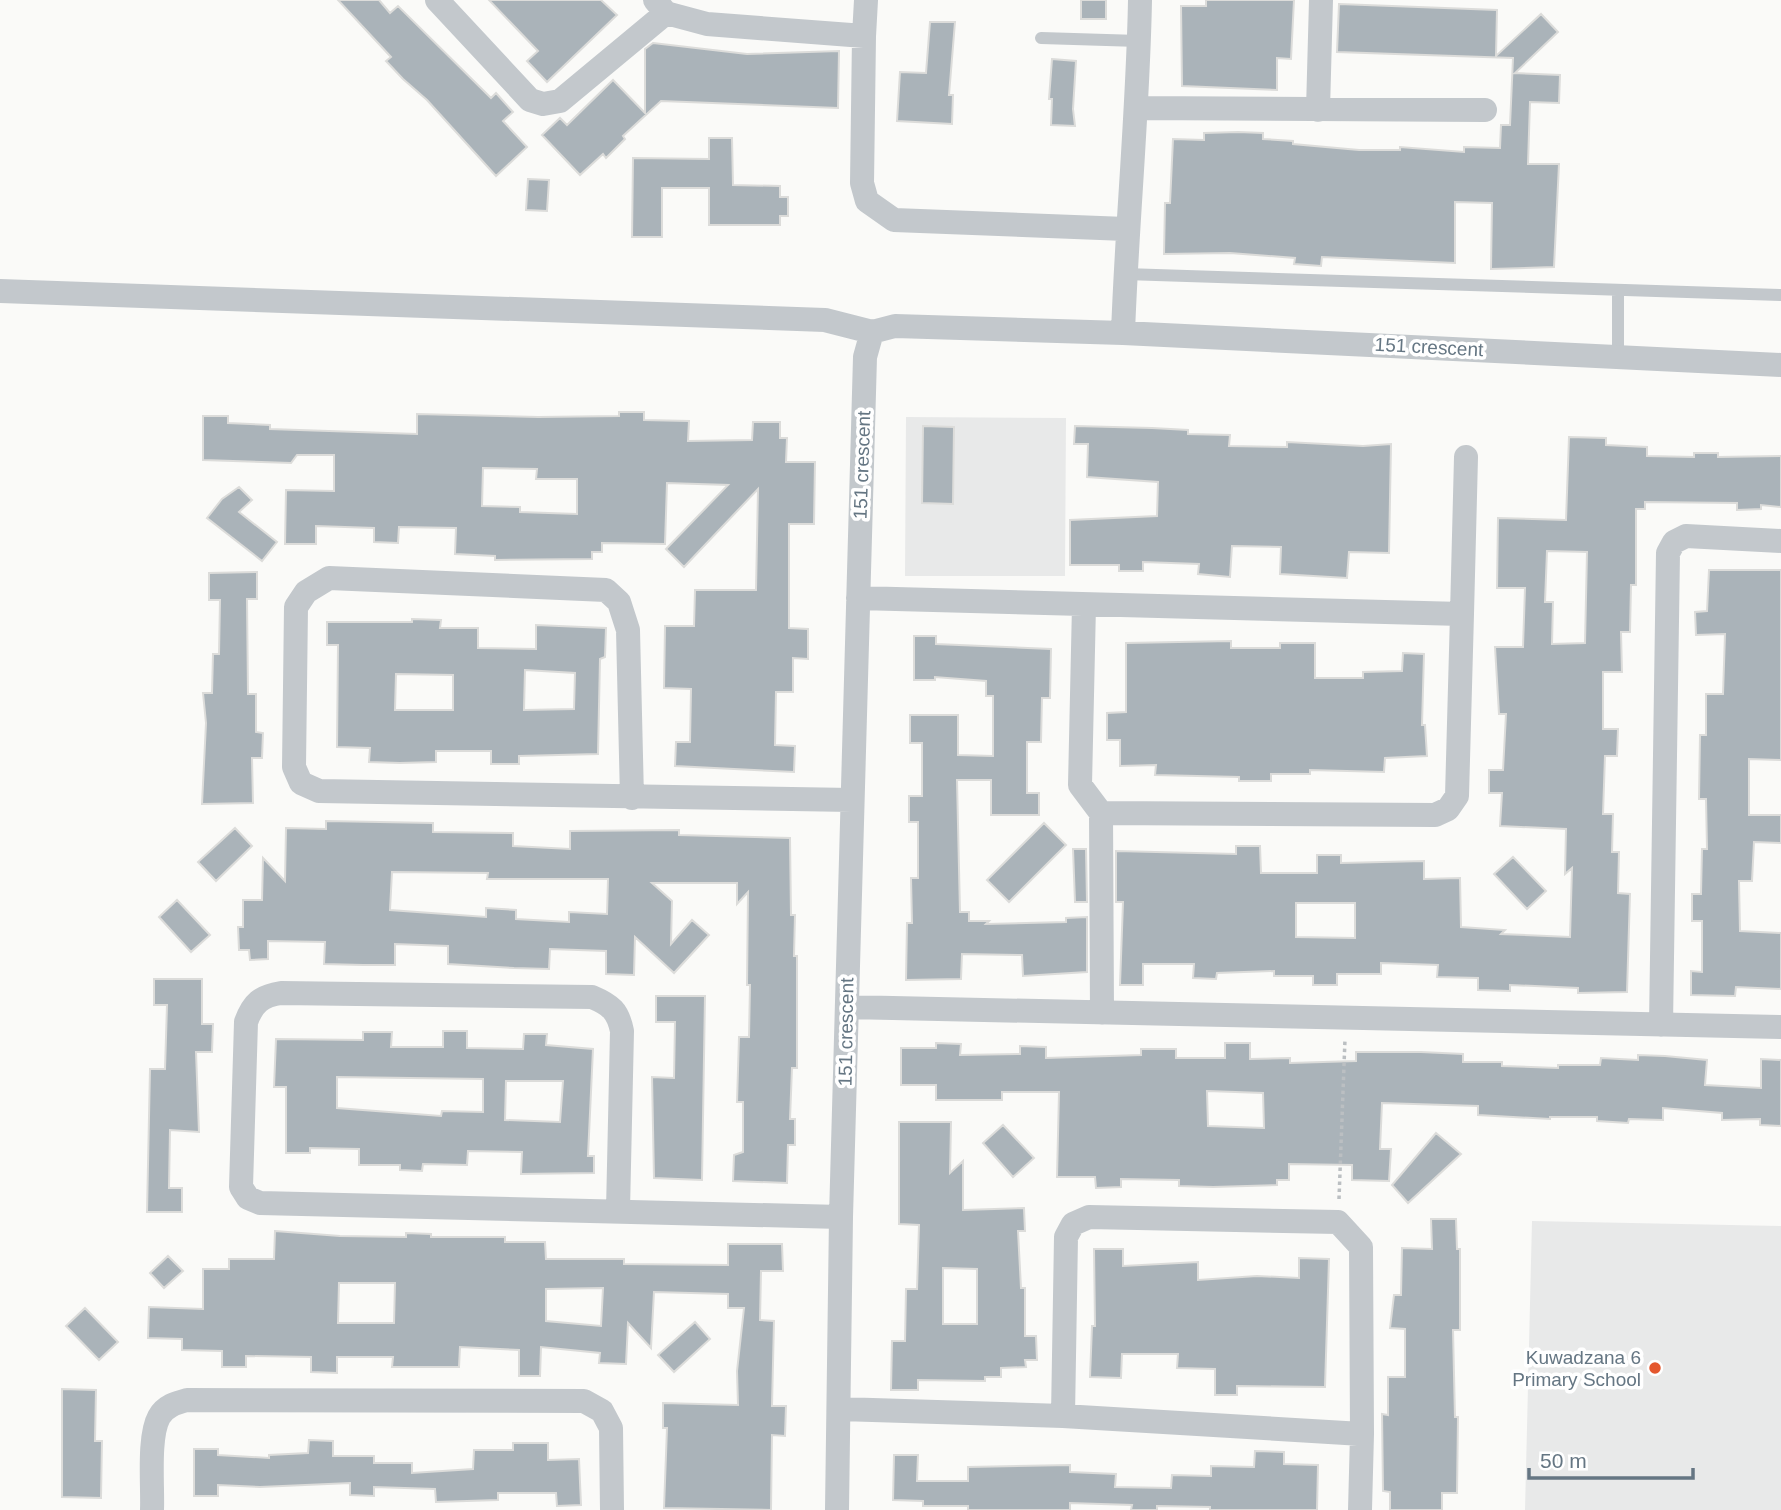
<svg xmlns="http://www.w3.org/2000/svg" width="1781" height="1510" font-family="Arial,sans-serif">
	<style>
		.built { fill: #e8e9e9 }
		.building { fill: #aab3b9; stroke: #dcdcda; stroke-width: 2; fill-rule: evenodd }
		.lines { fill: none; stroke-linecap: round; stroke-linejoin: round }
		.path { stroke: #bbbfc2; stroke-width: 3.5; stroke-dasharray: 3.5 3.5; stroke-linecap: butt }
		.service { stroke: #c3c8cc; stroke-width: 12 }
		.minor { stroke: #c3c8cc; stroke-width: 24 }
		.poi-dot { fill: #e4572e; stroke: #fff; stroke-width: 2.5 }
		.labels { text-anchor: middle; dominant-baseline: central; stroke-width: 7; stroke-linejoin: round; paint-order: stroke }
		.street-label { font-size: 19px; fill: #657683; stroke: #fff }
		.poi-label { font-size: 19px; fill: #657683; stroke: #fff; text-anchor: end }
	</style>
	<rect width="100%" height="100%" fill="#fafaf8"/>
	<path class="built" d="M 906,417 L 1066,418 L 1065,576 L 905,576 Z
		M 1532,1221 L 1781,1226 L 1781,1510 L 1525,1510 Z"/>
	<path class="building" d="M 338,0 L 379,0 L 390,13 L 398,6 L 491,98 L 496,93 L 513,112 L 503,121 L 527,147 L 496,176 L 427,100 L 403,79 L 386,61 L 391,57 Z
		M 489,0 L 601,0 L 617,15 L 547,82 L 527,61 L 538,51 Z
		M 1081,0 L 1106,0 L 1106,19 L 1081,19 Z
		M 1206,0 L 1294,0 L 1291,59 L 1277,58 L 1277,90 L 1182,86 L 1181,6 L 1206,6 Z
		M 1339,4 L 1497,10 L 1496,56 L 1541,14 L 1558,32 L 1515,73 L 1560,75 L 1559,103 L 1530,102 L 1528,164 L 1559,164 L 1554,267 L 1491,269 L 1492,203 L 1455,202 L 1455,263 L 1322,257 L 1321,266 L 1294,264 L 1295,258 L 1230,253 L 1164,254 L 1165,203 L 1170,203 L 1173,139 L 1204,140 L 1204,133 L 1238,132 L 1263,133 L 1263,139 L 1293,141 L 1293,144 L 1359,150 L 1400,150 L 1400,147 L 1464,152 L 1464,147 L 1500,148 L 1501,125 L 1510,125 L 1513,58 L 1337,52 Z
		M 930,22 L 955,22 L 949,95 L 953,95 L 952,124 L 897,121 L 900,72 L 926,73 Z
		M 653,43 L 747,54 L 839,51 L 838,108 L 661,101 L 623,136 L 625,139 L 606,158 L 603,154 L 580,175 L 542,135 L 560,118 L 567,125 L 613,80 L 645,113 L 645,49 Z
		M 1052,59 L 1076,61 L 1073,109 L 1075,126 L 1051,125 L 1052,99 L 1049,99 Z
		M 709,138 L 732,138 L 733,185 L 780,186 L 780,197 L 788,197 L 788,216 L 780,216 L 780,225 L 709,225 L 709,188 L 662,188 L 662,237 L 632,237 L 633,158 L 709,159 Z
		M 528,179 L 549,180 L 547,211 L 526,210 Z
		M 619,412 L 644,412 L 644,420 L 689,421 L 688,441 L 752,440 L 753,422 L 780,422 L 780,438 L 787,438 L 786,462 L 815,462 L 814,524 L 789,524 L 789,628 L 808,629 L 808,659 L 793,658 L 793,692 L 776,692 L 775,745 L 795,746 L 794,772 L 675,766 L 676,742 L 690,742 L 691,689 L 664,688 L 665,626 L 694,626 L 695,590 L 756,590 L 758,489 L 684,567 L 666,549 L 728,485 L 667,483 L 665,544 L 602,543 L 602,552 L 592,552 L 592,559 L 495,560 L 495,556 L 455,554 L 456,528 L 399,527 L 398,543 L 374,542 L 374,528 L 316,526 L 316,544 L 285,544 L 286,490 L 334,491 L 334,455 L 297,455 L 291,463 L 203,460 L 203,416 L 228,416 L 228,423 L 270,425 L 270,429 L 417,434 L 417,414 L 538,417 L 619,416 ZM 483,468 L 537,469 L 536,479 L 577,479 L 577,514 L 520,512 L 520,507 L 482,506 Z
		M 923,426 L 954,427 L 953,504 L 922,503 Z
		M 1075,426 L 1152,428 L 1188,430 L 1188,434 L 1230,435 L 1229,446 L 1287,447 L 1287,442 L 1363,446 L 1391,444 L 1389,553 L 1349,552 L 1347,578 L 1280,574 L 1281,547 L 1232,546 L 1230,577 L 1198,574 L 1199,564 L 1143,562 L 1143,571 L 1119,571 L 1119,565 L 1070,565 L 1070,520 L 1157,516 L 1158,482 L 1087,477 L 1088,444 L 1074,444 Z
		M 1569,437 L 1606,438 L 1606,445 L 1647,447 L 1647,456 L 1694,457 L 1694,453 L 1718,453 L 1718,457 L 1781,456 L 1781,507 L 1761,505 L 1761,509 L 1737,510 L 1737,503 L 1645,502 L 1645,509 L 1636,509 L 1636,585 L 1631,585 L 1630,632 L 1621,632 L 1622,672 L 1603,672 L 1603,729 L 1618,729 L 1617,756 L 1605,756 L 1603,814 L 1613,814 L 1612,852 L 1619,852 L 1618,893 L 1630,894 L 1627,992 L 1578,993 L 1578,988 L 1510,985 L 1510,991 L 1478,990 L 1478,978 L 1437,977 L 1438,965 L 1381,963 L 1381,974 L 1337,974 L 1337,985 L 1313,985 L 1313,976 L 1274,976 L 1274,971 L 1217,973 L 1216,979 L 1193,978 L 1194,964 L 1143,964 L 1143,985 L 1120,985 L 1123,902 L 1116,902 L 1116,851 L 1236,854 L 1236,846 L 1260,846 L 1261,873 L 1317,873 L 1317,855 L 1341,855 L 1341,863 L 1424,861 L 1424,879 L 1460,878 L 1461,927 L 1505,930 L 1501,934 L 1570,937 L 1572,868 L 1565,874 L 1566,829 L 1500,826 L 1502,793 L 1489,793 L 1489,770 L 1503,770 L 1506,714 L 1499,714 L 1495,647 L 1523,647 L 1525,588 L 1497,588 L 1498,518 L 1566,520 ZM 1547,551 L 1587,552 L 1585,643 L 1552,644 L 1553,602 L 1545,602 ZM 1296,903 L 1355,903 L 1355,938 L 1296,937 Z
		M 239,487 L 252,500 L 239,512 L 277,542 L 262,561 L 207,518 L 222,499 Z
		M 1709,570 L 1781,570 L 1781,760 L 1749,759 L 1749,815 L 1781,815 L 1781,843 L 1754,842 L 1752,881 L 1739,881 L 1740,931 L 1781,933 L 1781,989 L 1736,987 L 1735,996 L 1691,995 L 1691,971 L 1702,972 L 1702,921 L 1692,921 L 1692,894 L 1701,894 L 1702,849 L 1707,849 L 1706,799 L 1699,799 L 1700,735 L 1706,735 L 1706,694 L 1723,694 L 1725,634 L 1696,635 L 1695,612 L 1707,611 Z
		M 257,572 L 257,599 L 247,599 L 248,694 L 256,694 L 256,732 L 263,733 L 262,758 L 252,758 L 253,803 L 202,804 L 206,723 L 203,693 L 212,693 L 213,654 L 219,654 L 220,600 L 209,600 L 209,573 Z
		M 412,619 L 441,620 L 440,628 L 478,628 L 478,648 L 536,649 L 536,625 L 606,628 L 605,657 L 600,659 L 598,754 L 519,756 L 519,764 L 491,764 L 491,751 L 436,751 L 436,762 L 400,763 L 369,762 L 370,748 L 337,747 L 338,645 L 327,645 L 327,622 L 412,622 ZM 525,670 L 575,673 L 574,709 L 524,710 ZM 396,674 L 453,675 L 453,710 L 395,710 Z
		M 914,636 L 936,636 L 936,644 L 1051,649 L 1050,698 L 1042,698 L 1041,742 L 1027,742 L 1027,793 L 1039,793 L 1039,815 L 991,815 L 991,780 L 957,780 L 960,912 L 969,912 L 969,921 L 989,921 L 986,924 L 1066,922 L 1066,918 L 1087,917 L 1087,972 L 1023,976 L 1022,955 L 962,954 L 961,979 L 906,980 L 907,923 L 912,923 L 911,878 L 918,878 L 918,822 L 909,822 L 909,796 L 922,796 L 922,743 L 910,743 L 910,715 L 958,715 L 958,755 L 993,756 L 993,696 L 986,696 L 986,681 L 935,677 L 935,680 L 914,680 Z
		M 1231,641 L 1231,648 L 1280,648 L 1280,643 L 1315,643 L 1315,678 L 1363,678 L 1363,672 L 1402,671 L 1403,653 L 1424,654 L 1422,725 L 1425,725 L 1427,756 L 1385,758 L 1384,772 L 1310,770 L 1310,774 L 1271,774 L 1271,781 L 1239,781 L 1239,777 L 1155,775 L 1156,765 L 1120,766 L 1120,740 L 1107,740 L 1107,713 L 1126,712 L 1126,643 Z
		M 326,821 L 433,823 L 433,832 L 513,833 L 513,846 L 570,849 L 570,831 L 679,830 L 679,835 L 790,838 L 791,915 L 795,915 L 794,956 L 797,956 L 797,1068 L 792,1068 L 790,1119 L 795,1119 L 795,1145 L 788,1145 L 787,1183 L 733,1181 L 734,1155 L 743,1152 L 743,1102 L 737,1102 L 739,1037 L 749,1037 L 750,985 L 747,985 L 748,892 L 737,904 L 737,883 L 652,883 L 672,901 L 671,944 L 692,920 L 709,935 L 674,973 L 635,937 L 634,975 L 606,974 L 606,951 L 550,949 L 549,969 L 514,968 L 448,964 L 448,946 L 395,944 L 395,965 L 363,965 L 324,964 L 325,942 L 268,941 L 268,959 L 250,960 L 249,950 L 239,950 L 238,927 L 243,927 L 243,900 L 262,900 L 263,858 L 285,881 L 286,828 L 326,829 ZM 392,872 L 488,873 L 487,879 L 608,879 L 607,914 L 569,912 L 569,922 L 516,919 L 516,910 L 486,908 L 486,917 L 390,910 Z
		M 1044,823 L 1066,845 L 1009,902 L 987,880 Z
		M 235,828 L 252,846 L 216,881 L 198,862 Z
		M 1073,849 L 1086,849 L 1087,902 L 1075,902 Z
		M 1513,857 L 1546,891 L 1527,909 L 1494,874 Z
		M 177,900 L 210,935 L 191,952 L 159,917 Z
		M 154,979 L 202,979 L 202,1024 L 213,1024 L 212,1052 L 196,1052 L 199,1132 L 170,1130 L 169,1188 L 182,1188 L 182,1212 L 147,1212 L 150,1069 L 165,1069 L 167,1005 L 154,1005 Z
		M 656,996 L 705,996 L 702,1180 L 654,1178 L 652,1077 L 674,1078 L 675,1022 L 656,1022 Z
		M 443,1031 L 467,1031 L 467,1048 L 523,1049 L 524,1034 L 547,1034 L 546,1045 L 593,1049 L 588,1156 L 594,1156 L 594,1173 L 521,1174 L 522,1152 L 468,1151 L 467,1165 L 423,1164 L 422,1171 L 400,1170 L 400,1165 L 359,1165 L 359,1149 L 310,1148 L 310,1153 L 286,1153 L 286,1087 L 274,1087 L 276,1039 L 363,1040 L 363,1032 L 392,1032 L 391,1047 L 443,1047 ZM 337,1077 L 483,1079 L 483,1112 L 442,1111 L 441,1116 L 337,1108 ZM 506,1081 L 563,1081 L 560,1122 L 505,1120 Z
		M 936,1043 L 961,1044 L 960,1055 L 1020,1054 L 1020,1046 L 1046,1047 L 1046,1058 L 1141,1055 L 1141,1049 L 1176,1049 L 1176,1058 L 1225,1058 L 1225,1043 L 1250,1043 L 1250,1059 L 1290,1058 L 1290,1063 L 1356,1061 L 1356,1052 L 1421,1052 L 1463,1054 L 1463,1062 L 1502,1062 L 1502,1066 L 1558,1068 L 1558,1065 L 1600,1065 L 1601,1058 L 1638,1060 L 1638,1055 L 1665,1056 L 1707,1060 L 1705,1085 L 1761,1088 L 1761,1059 L 1781,1060 L 1781,1126 L 1760,1125 L 1760,1119 L 1722,1120 L 1722,1113 L 1663,1108 L 1663,1120 L 1629,1119 L 1628,1123 L 1597,1121 L 1597,1117 L 1550,1117 L 1550,1119 L 1478,1115 L 1478,1106 L 1382,1103 L 1380,1149 L 1391,1149 L 1389,1181 L 1352,1180 L 1352,1165 L 1289,1164 L 1289,1180 L 1277,1180 L 1277,1185 L 1213,1187 L 1179,1186 L 1179,1180 L 1121,1179 L 1121,1187 L 1096,1188 L 1095,1177 L 1057,1177 L 1059,1092 L 1002,1092 L 1002,1100 L 936,1100 L 936,1085 L 901,1085 L 901,1048 L 936,1048 ZM 1207,1091 L 1263,1093 L 1264,1128 L 1208,1126 Z
		M 899,1122 L 951,1122 L 950,1173 L 963,1161 L 963,1210 L 1024,1208 L 1025,1231 L 1018,1231 L 1021,1288 L 1025,1288 L 1025,1336 L 1036,1336 L 1037,1360 L 1025,1360 L 1026,1367 L 1001,1368 L 1001,1377 L 985,1377 L 985,1381 L 918,1380 L 918,1390 L 891,1390 L 892,1341 L 905,1341 L 906,1289 L 917,1289 L 919,1225 L 899,1224 ZM 943,1268 L 977,1269 L 977,1324 L 943,1324 Z
		M 1003,1125 L 1034,1158 L 1013,1177 L 983,1143 Z
		M 1436,1133 L 1461,1154 L 1408,1203 L 1392,1185 Z
		M 1431,1219 L 1456,1219 L 1457,1249 L 1460,1249 L 1460,1330 L 1453,1330 L 1455,1417 L 1458,1417 L 1457,1493 L 1442,1493 L 1442,1510 L 1390,1510 L 1390,1492 L 1383,1491 L 1382,1414 L 1388,1415 L 1388,1377 L 1405,1377 L 1405,1329 L 1390,1328 L 1394,1295 L 1401,1295 L 1402,1248 L 1432,1249 Z
		M 275,1231 L 340,1236 L 406,1237 L 406,1233 L 431,1234 L 431,1237 L 505,1237 L 505,1242 L 545,1242 L 546,1259 L 624,1259 L 624,1264 L 728,1265 L 728,1244 L 782,1244 L 783,1271 L 761,1271 L 760,1320 L 774,1321 L 772,1406 L 786,1406 L 785,1436 L 772,1435 L 771,1510 L 664,1508 L 667,1428 L 663,1428 L 663,1403 L 738,1405 L 737,1371 L 744,1308 L 728,1308 L 728,1294 L 654,1292 L 651,1348 L 628,1323 L 626,1364 L 599,1363 L 600,1353 L 541,1347 L 540,1376 L 519,1376 L 519,1350 L 460,1347 L 459,1367 L 392,1367 L 393,1357 L 337,1357 L 337,1373 L 311,1372 L 311,1357 L 246,1356 L 246,1367 L 222,1367 L 222,1351 L 182,1350 L 182,1339 L 148,1338 L 149,1307 L 203,1309 L 203,1269 L 229,1269 L 229,1259 L 274,1259 ZM 339,1283 L 395,1283 L 394,1323 L 338,1323 ZM 603,1288 L 601,1326 L 546,1321 L 546,1289 Z
		M 1094,1249 L 1123,1249 L 1123,1266 L 1198,1262 L 1198,1280 L 1257,1276 L 1299,1278 L 1299,1258 L 1329,1259 L 1325,1387 L 1237,1386 L 1237,1395 L 1215,1395 L 1215,1369 L 1177,1368 L 1178,1354 L 1122,1354 L 1121,1378 L 1090,1377 L 1092,1326 L 1095,1326 Z
		M 168,1256 L 183,1271 L 164,1288 L 150,1273 Z
		M 85,1308 L 118,1342 L 99,1360 L 66,1326 Z
		M 695,1322 L 710,1339 L 674,1372 L 658,1355 Z
		M 62,1389 L 96,1390 L 95,1441 L 102,1441 L 101,1498 L 62,1497 Z
		M 309,1440 L 333,1441 L 333,1456 L 374,1456 L 374,1463 L 412,1463 L 412,1473 L 473,1469 L 474,1450 L 513,1450 L 513,1443 L 548,1443 L 548,1460 L 579,1459 L 581,1505 L 557,1506 L 556,1493 L 498,1493 L 498,1500 L 436,1502 L 435,1489 L 374,1487 L 374,1496 L 350,1495 L 350,1483 L 260,1487 L 218,1485 L 218,1496 L 194,1496 L 194,1449 L 218,1449 L 218,1455 L 269,1458 L 269,1455 L 308,1453 Z
		M 1255,1451 L 1284,1452 L 1284,1464 L 1318,1465 L 1317,1510 L 1210,1510 L 1210,1507 L 1157,1506 L 1157,1510 L 1131,1510 L 1132,1505 L 1070,1503 L 1070,1510 L 968,1510 L 968,1506 L 923,1506 L 923,1501 L 893,1500 L 894,1455 L 918,1455 L 917,1481 L 968,1481 L 968,1467 L 1070,1465 L 1070,1472 L 1116,1474 L 1115,1487 L 1171,1488 L 1172,1475 L 1211,1476 L 1211,1466 L 1254,1467 Z"/>
	<g class="lines">
		<path class="path" d="M 1339,1199 L 1345,1039"/>
		<path class="service" d="M 1041,38 L 1139,41
			M 1125,274 L 1781,295
			M 1618,290 L 1618,356"/>
		<path class="minor" d="M 437,0 L 530,100 L 543,104 L 560,101 L 666,13
			M 655,0 L 666,13 L 707,24 L 864,36 L 866,0
			M 864,36 L 862,183 L 867,201 L 894,220 L 1126,229
			M 1137,108 L 1485,110
			M 1318,110 L 1321,0
			M 0,291 L 825,320 L 872,332 L 895,326 L 1123,333 L 1781,365
			M 1123,333 C 1127,222 1138,111 1140,0
			M 858,598 L 1462,614 L 1457,796 L 1448,809 L 1435,815 L 1101,813 L 1080,785 L 1084,605
			M 1462,614 L 1466,457
			M 632,798 L 628,630 L 619,602 L 606,590 L 329,578 L 306,592 L 296,607 L 294,767 L 301,783 L 319,791 L 852,800
			M 1101,813 L 1102,1013
			M 847,1007 L 1781,1027
			M 1661,1025 L 1668,553 L 1674,542 L 1686,536 L 1781,541
			M 618,1210 L 622,1031 C 618,1011 611,1005 592,997 L 281,993 C 261,996 253,1003 246,1022 L 241,1187 L 248,1198 L 260,1203 L 841,1217
			M 840,1409 L 1063,1416 L 1362,1434 L 1360,1510
			M 1063,1416 L 1066,1237 L 1073,1224 L 1089,1217 L 1338,1222 L 1361,1247 L 1362,1434
			M 152,1510 C 153,1486 148,1437 159,1417 C 165,1406 176,1403 187,1400 L 584,1401 L 602,1411 L 611,1428 L 612,1510
			M 837,1510 L 841,1217 L 865,357 L 872,332"/>
	</g>
	<circle class="poi-dot" cx="1655" cy="1368" r="7"/>
	<g class="labels">
		<g class="street-label">
			<text transform="translate(1429 347) rotate(3)">151 crescent</text>
			<text transform="translate(862 465) rotate(-88)">151 crescent</text>
			<text transform="translate(846 1032) rotate(-89)">151 crescent</text>
		</g>
		<g class="poi-label">
			<text x="1641" y="1357">Kuwadzana 6<tspan x="1641" dy="22">Primary School</tspan></text>
		</g>
	</g>
	<path d="M1529 1468v10h164v-10" fill="none" stroke="#657683" stroke-width="3.5"/>
	<text x="1540" y="1468" font-size="21" fill="#657683" stroke="#ffffff" stroke-width="5" paint-order="stroke">50 m</text>
</svg>
